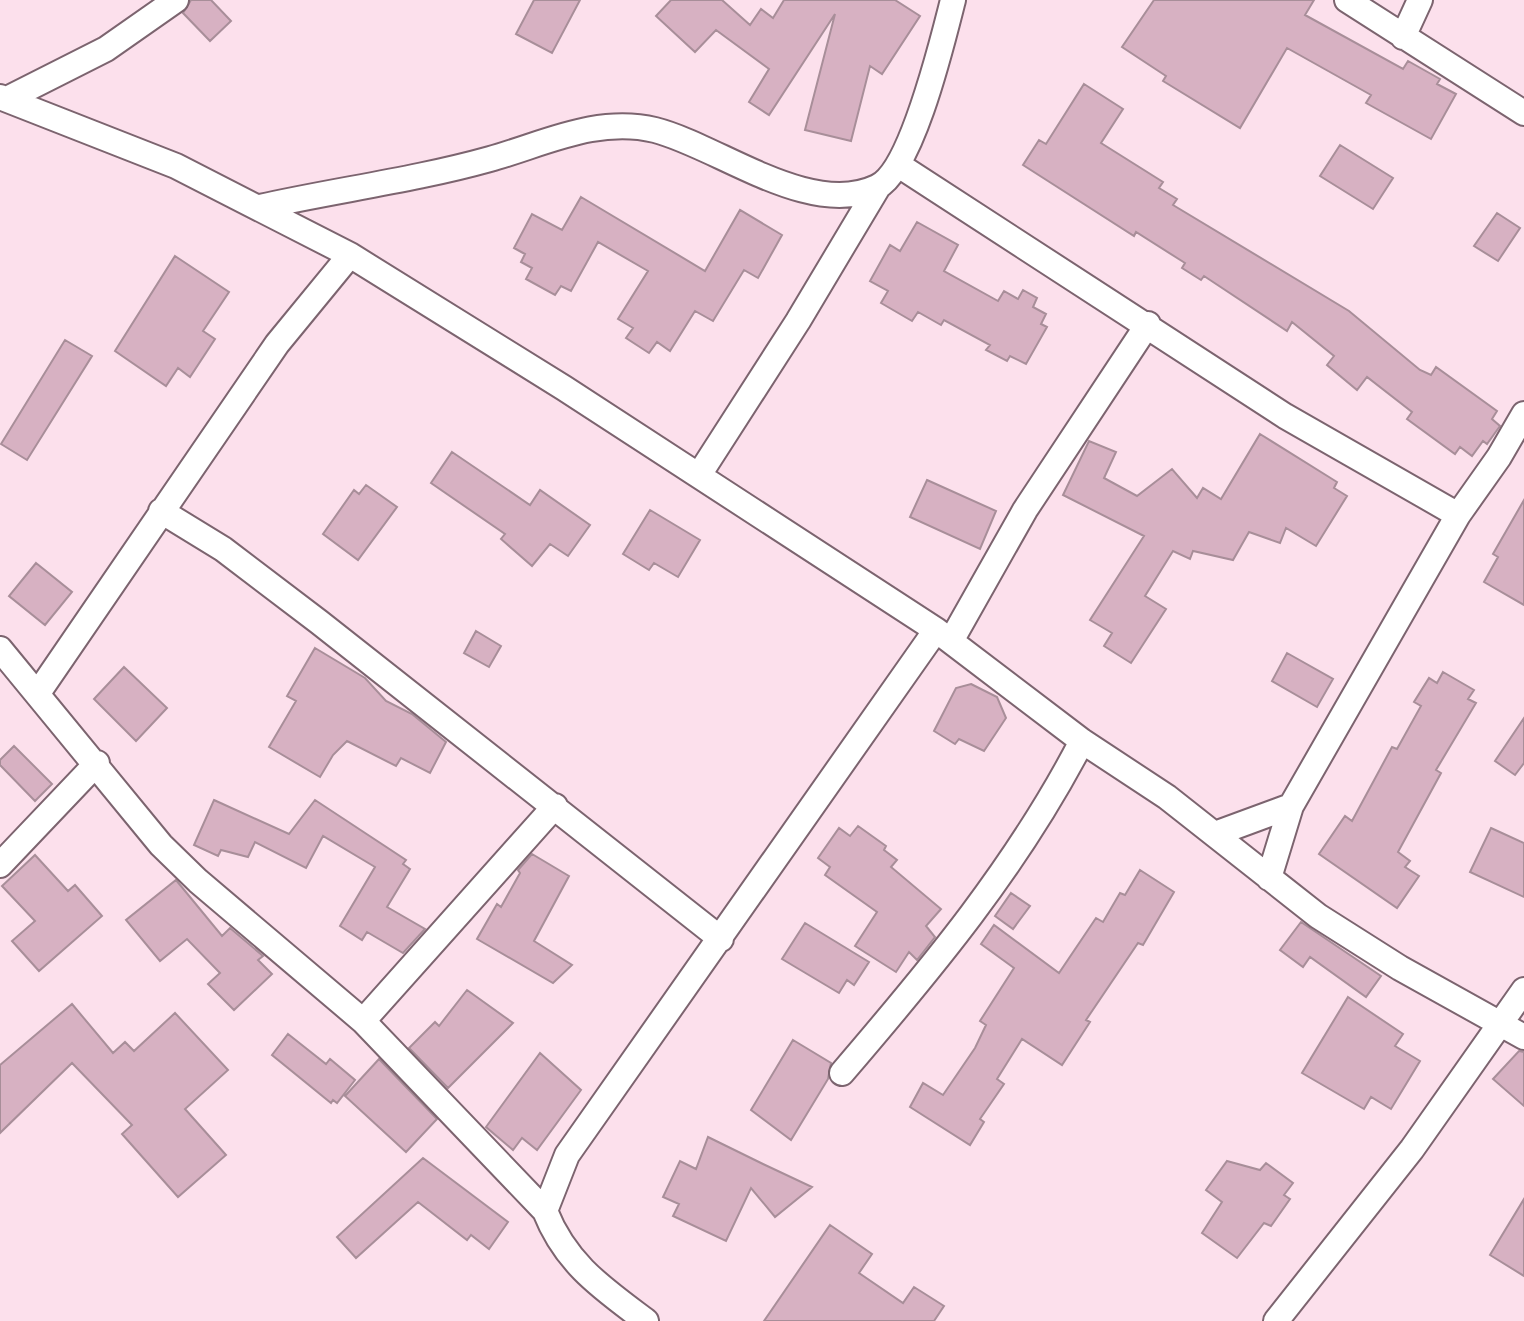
<svg xmlns="http://www.w3.org/2000/svg" width="1524" height="1321" font-family="Rubik,sans-serif">
	<style>
		.building { fill: #d7b1c2; stroke: #a88e99; stroke-width: 2 }
		.lines { fill: none; stroke-linecap: round; stroke-linejoin: round }
		.street-casing { stroke: #7c646f; stroke-width: 28 }
		.street { stroke: #fff; stroke-width: 24 }
	</style>
	<rect width="100%" height="100%" fill="#fce0ec"/>
	<path class="building" d="M 191,0 L 211,0 L 231,21 L 210,41 L 183,13 Z
		M 534,0 L 580,0 L 552,53 L 516,34 Z
		M 671,0 L 722,0 L 750,25 L 761,9 L 773,18 L 784,0 L 895,0 L 920,16 L 882,74 L 870,66 L 851,141 L 805,130 L 835,14 L 769,115 L 749,102 L 769,69 L 716,30 L 695,52 L 656,16 Z
		M 1154,0 L 1314,0 L 1305,15 L 1403,69 L 1408,61 L 1440,79 L 1437,84 L 1456,94 L 1431,139 L 1366,103 L 1371,95 L 1287,48 L 1240,128 L 1163,81 L 1166,76 L 1122,47 Z
		M 1084,84 L 1123,109 L 1101,143 L 1163,182 L 1159,188 L 1177,199 L 1173,205 L 1349,311 L 1420,370 L 1431,375 L 1436,367 L 1497,411 L 1492,419 L 1500,426 L 1487,444 L 1483,441 L 1472,456 L 1460,447 L 1455,454 L 1407,419 L 1412,412 L 1367,377 L 1357,390 L 1327,365 L 1334,356 L 1292,322 L 1287,331 L 1204,276 L 1201,280 L 1182,268 L 1185,263 L 1136,232 L 1134,236 L 1023,165 L 1039,140 L 1046,144 Z
		M 1340,145 L 1393,178 L 1373,209 L 1320,176 Z
		M 581,197 L 705,271 L 740,210 L 782,235 L 758,278 L 744,270 L 713,321 L 695,311 L 670,351 L 657,342 L 649,353 L 626,338 L 633,328 L 618,319 L 648,271 L 598,242 L 571,291 L 561,286 L 555,295 L 526,279 L 532,268 L 521,262 L 525,254 L 514,248 L 532,214 L 562,230 Z
		M 1497,213 L 1520,228 L 1498,261 L 1474,246 Z
		M 917,222 L 958,245 L 944,271 L 998,301 L 1004,291 L 1018,299 L 1023,290 L 1037,298 L 1033,307 L 1046,314 L 1041,324 L 1047,327 L 1026,364 L 1010,356 L 1007,361 L 986,350 L 990,345 L 944,320 L 941,325 L 918,312 L 912,321 L 881,303 L 888,291 L 870,281 L 890,245 L 900,251 Z
		M 175,256 L 229,292 L 203,331 L 215,339 L 190,377 L 178,368 L 166,386 L 115,351 Z
		M 65,340 L 92,356 L 27,460 L 1,444 Z
		M 1260,434 L 1337,482 L 1334,488 L 1347,496 L 1316,546 L 1286,528 L 1280,543 L 1249,532 L 1233,560 L 1193,551 L 1190,559 L 1173,551 L 1145,596 L 1166,609 L 1131,663 L 1104,646 L 1112,633 L 1090,620 L 1144,536 L 1063,495 L 1089,441 L 1116,452 L 1104,478 L 1137,496 L 1172,469 L 1197,498 L 1203,488 L 1221,499 Z
		M 452,452 L 530,505 L 540,490 L 590,525 L 568,556 L 550,544 L 532,566 L 501,539 L 505,534 L 431,483 Z
		M 927,480 L 996,511 L 980,549 L 910,517 Z
		M 366,485 L 397,507 L 358,560 L 323,534 L 354,490 L 359,494 Z
		M 1524,500 L 1524,605 L 1484,582 L 1498,557 L 1493,554 Z
		M 650,510 L 700,540 L 678,577 L 654,563 L 649,570 L 623,554 Z
		M 36,563 L 72,592 L 45,625 L 9,596 Z
		M 476,631 L 501,646 L 489,667 L 464,653 Z
		M 315,648 L 365,678 L 386,701 L 412,714 L 446,742 L 430,773 L 401,758 L 396,766 L 347,741 L 333,755 L 320,777 L 269,747 L 296,701 L 287,696 Z
		M 1287,653 L 1333,679 L 1317,707 L 1272,681 Z
		M 124,667 L 167,708 L 136,741 L 94,699 Z
		M 1443,672 L 1474,690 L 1468,699 L 1476,703 L 1436,770 L 1441,773 L 1398,852 L 1410,861 L 1405,867 L 1419,876 L 1397,908 L 1319,854 L 1345,816 L 1352,821 L 1392,747 L 1397,749 L 1421,706 L 1414,702 L 1429,678 L 1437,683 Z
		M 971,684 L 997,697 L 1006,718 L 984,751 L 959,739 L 955,744 L 934,731 L 956,688 Z
		M 1524,718 L 1524,763 L 1515,775 L 1495,761 Z
		M 14,746 L 52,784 L 35,801 L 0,765 L 0,760 Z
		M 214,800 L 289,834 L 315,800 L 406,860 L 403,864 L 410,869 L 387,907 L 425,929 L 403,953 L 367,932 L 362,940 L 340,926 L 375,867 L 323,836 L 306,868 L 255,842 L 248,857 L 221,850 L 218,856 L 194,845 Z
		M 858,826 L 886,846 L 884,850 L 897,860 L 891,867 L 941,909 L 926,926 L 935,937 L 917,960 L 909,952 L 896,972 L 855,946 L 877,912 L 825,875 L 830,867 L 818,858 L 839,828 L 850,836 Z
		M 1491,828 L 1524,843 L 1524,897 L 1470,872 Z
		M 532,854 L 569,876 L 534,941 L 572,965 L 553,983 L 477,939 L 497,904 L 501,907 L 520,873 L 518,870 Z
		M 35,855 L 68,891 L 75,885 L 102,916 L 39,971 L 12,941 L 35,921 L 2,886 Z
		M 1140,870 L 1174,892 L 1143,945 L 1138,943 L 1086,1020 L 1090,1022 L 1062,1065 L 1022,1039 L 997,1079 L 1004,1084 L 980,1119 L 984,1122 L 970,1145 L 910,1107 L 923,1083 L 943,1095 L 975,1048 L 986,1025 L 980,1021 L 1014,968 L 981,944 L 994,925 L 1059,973 L 1096,918 L 1103,922 L 1120,893 L 1125,895 Z
		M 176,880 L 222,936 L 230,928 L 263,956 L 258,960 L 272,974 L 234,1010 L 208,984 L 220,973 L 187,939 L 160,961 L 126,920 Z
		M 1011,893 L 1030,906 L 1013,929 L 995,916 Z
		M 1301,922 L 1381,976 L 1366,997 L 1310,957 L 1303,967 L 1280,950 Z
		M 805,923 L 869,962 L 854,985 L 847,980 L 839,993 L 782,959 Z
		M 467,990 L 513,1023 L 448,1088 L 409,1048 L 435,1022 L 439,1026 Z
		M 1348,997 L 1403,1034 L 1395,1046 L 1420,1061 L 1391,1109 L 1371,1097 L 1364,1109 L 1302,1073 Z
		M 72,1004 L 113,1053 L 125,1042 L 134,1051 L 175,1013 L 228,1070 L 185,1109 L 226,1155 L 178,1197 L 122,1134 L 132,1125 L 72,1063 L 0,1133 L 0,1065 Z
		M 288,1034 L 326,1064 L 330,1059 L 355,1080 L 337,1103 L 333,1100 L 331,1103 L 272,1055 Z
		M 793,1040 L 831,1063 L 828,1079 L 791,1140 L 751,1110 Z
		M 1519,1051 L 1524,1052 L 1524,1106 L 1493,1079 Z
		M 540,1053 L 581,1090 L 537,1150 L 522,1138 L 513,1150 L 486,1127 Z
		M 379,1059 L 437,1119 L 406,1152 L 345,1096 Z
		M 708,1137 L 763,1164 L 812,1187 L 775,1217 L 751,1188 L 726,1241 L 673,1216 L 679,1204 L 663,1197 L 680,1161 L 696,1169 Z
		M 423,1158 L 508,1222 L 489,1249 L 471,1235 L 467,1240 L 418,1202 L 356,1258 L 337,1237 Z
		M 1227,1161 L 1260,1170 L 1266,1163 L 1293,1183 L 1284,1195 L 1290,1199 L 1271,1226 L 1264,1223 L 1237,1258 L 1202,1233 L 1222,1202 L 1206,1190 Z
		M 1524,1199 L 1524,1276 L 1490,1255 Z
		M 830,1225 L 872,1254 L 859,1273 L 903,1303 L 914,1287 L 944,1306 L 934,1321 L 764,1321 Z"/>
	<g class="lines">
		<g class="street-casing">
			<path id="street" d="M 1347,0 L 1524,113
				M 1403,37 L 1420,0
				M 0,97 L 176,166 L 350,255 L 564,388 L 936,630 L 1082,741 L 1167,797 L 1318,916 L 1400,968 L 1524,1037
				M 9,98 L 106,49 L 176,0
				M 900,166 L 1285,416 L 1458,515
				M 260,207 C 336,190 415,180 490,159 C 544,144 597,116 655,130 C 718,146 810,219 877,187 C 912,170 943,39 953,0
				M 699,475 L 798,321 L 878,187
				M 161,511 L 223,549 L 319,622 L 721,939
				M 951,641 L 1025,510 L 1148,324
				M 0,649 L 161,845 L 198,881 L 363,1021 L 545,1211 C 566,1264 602,1288 646,1321
				M 38,693 L 277,344 L 350,255
				M 1215,834 L 1291,806
				M 0,865 L 97,763
				M 1269,878 L 1291,806 L 1458,515 L 1499,457 L 1524,414
				M 363,1021 L 555,806
				M 842,1073 C 932,968 1018,865 1082,741
				M 545,1211 L 567,1155 L 936,630
				M 1276,1321 L 1412,1149 L 1524,990"/>
		</g>
		<use href="#street" class="street"/>
	</g>
</svg>
